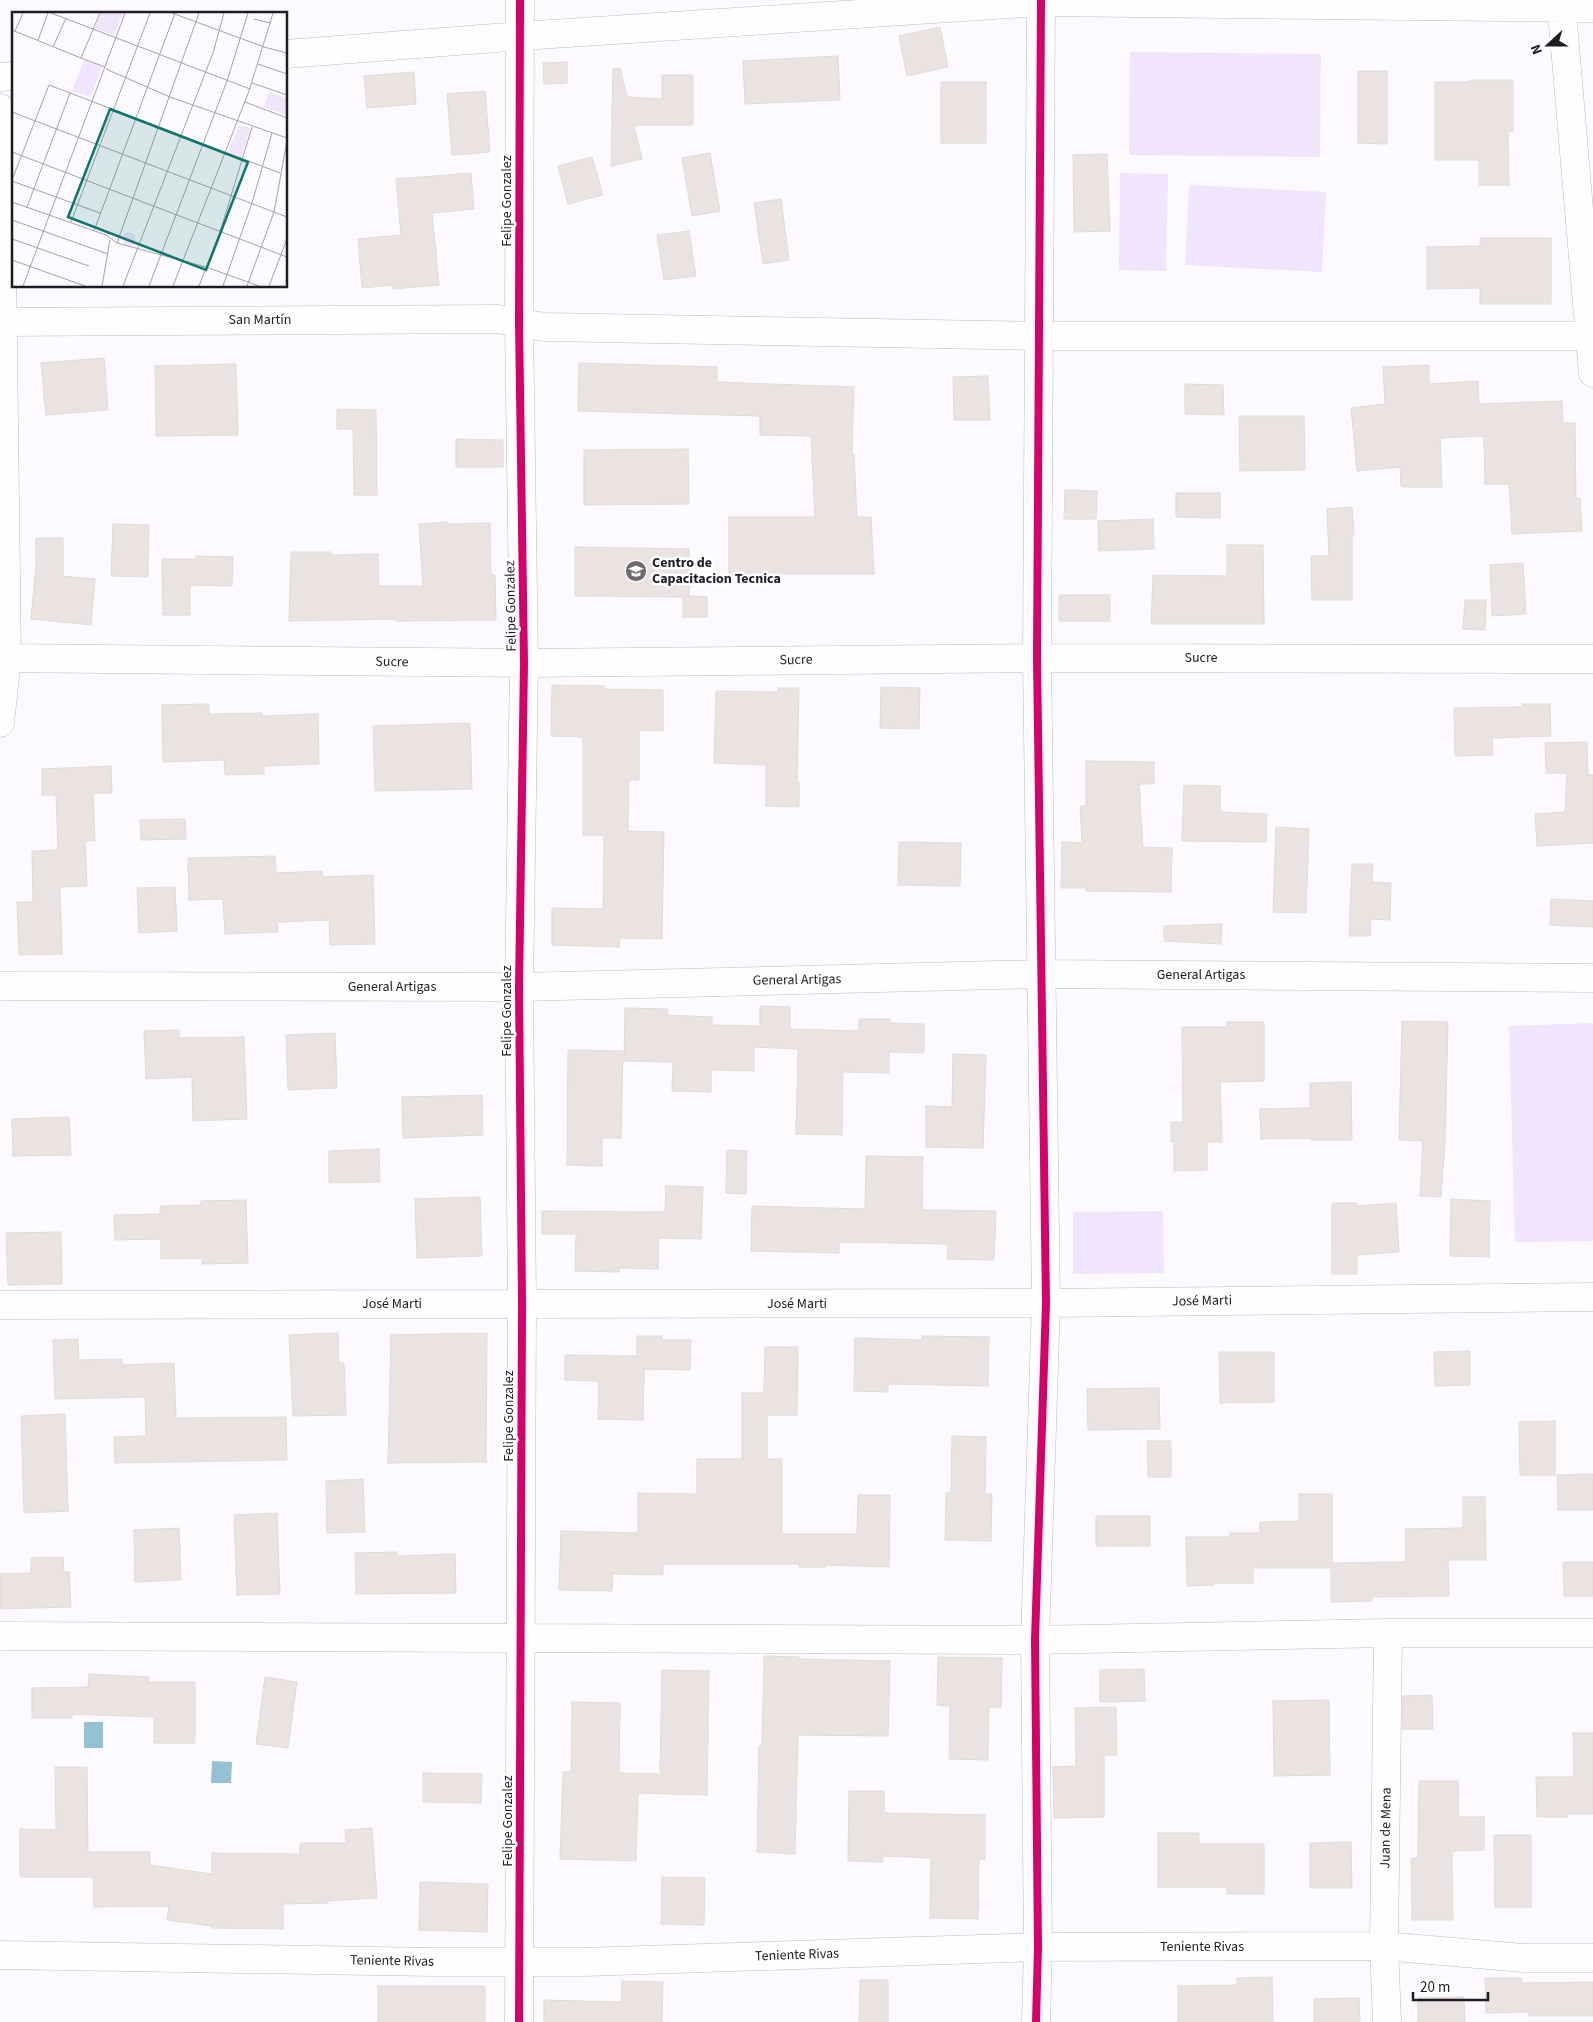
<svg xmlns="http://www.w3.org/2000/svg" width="1593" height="2022" font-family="'Source Sans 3',sans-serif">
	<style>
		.green { fill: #f0e5fd }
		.water { fill: #94c2d4 }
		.building { fill: #eae3e2; stroke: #e0dad9 }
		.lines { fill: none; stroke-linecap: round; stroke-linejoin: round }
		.minor-casing { stroke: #bdbac1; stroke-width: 29 }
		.minor { stroke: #fffeff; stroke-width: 28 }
		.cycleway-casing { stroke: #fff; stroke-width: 11 }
		.cycleway { stroke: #d6006c; stroke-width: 8 }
		.labels { text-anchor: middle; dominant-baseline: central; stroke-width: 5; stroke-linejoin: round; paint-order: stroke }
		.street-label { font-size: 14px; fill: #1f1b24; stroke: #fff }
		.poi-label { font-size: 14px; font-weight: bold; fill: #1f1b24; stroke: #fff; text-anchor: start }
		.inset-road { fill: none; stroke: #a4a1a7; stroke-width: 1 }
		.view { fill: #0f766e; fill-opacity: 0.15; stroke: #0f766e; stroke-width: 2.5 }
		.inset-edge { fill: none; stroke: #1f1b24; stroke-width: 2.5 }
	</style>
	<rect width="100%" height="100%" fill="#fcfafe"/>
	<path class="green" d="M 1130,52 L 1321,54 L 1320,157 L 1129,155 Z
		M 1120,173 L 1168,174 L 1166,271 L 1119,270 Z
		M 1189,185 L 1326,192 L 1322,272 L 1185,265 Z
		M 1593,1023 L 1593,1241 L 1515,1242 L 1509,1026 Z
		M 1163,1211 L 1164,1273 L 1073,1274 L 1073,1212 Z"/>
	<path class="water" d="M 84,1722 L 103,1722 L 103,1748 L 84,1748 Z
		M 212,1761 L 232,1762 L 231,1783 L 211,1783 Z"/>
	<path class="building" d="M 940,27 L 948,67 L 907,76 L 899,36 Z
		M 838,56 L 840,100 L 745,104 L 743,61 Z
		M 567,62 L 567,83 L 544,84 L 543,63 Z
		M 620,68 L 627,97 L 662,99 L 662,75 L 693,75 L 693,125 L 634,125 L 642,159 L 611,166 L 613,69 Z
		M 1358,71 L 1387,71 L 1387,144 L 1358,143 Z
		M 414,72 L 416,104 L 367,108 L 364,76 Z
		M 1470,80 L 1513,80 L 1513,131 L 1508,131 L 1509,185 L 1479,185 L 1479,160 L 1435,160 L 1435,82 L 1470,82 Z
		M 941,82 L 986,82 L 986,143 L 941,143 Z
		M 485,91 L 490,152 L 452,155 L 447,94 Z
		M 710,153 L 720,211 L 692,216 L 682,158 Z
		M 1107,154 L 1110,231 L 1074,232 L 1073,155 Z
		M 592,157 L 603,195 L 568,204 L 558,166 Z
		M 471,173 L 474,209 L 432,213 L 439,285 L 393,289 L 392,285 L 362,288 L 358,239 L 401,235 L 396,179 Z
		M 781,199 L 789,260 L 763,264 L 754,203 Z
		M 689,231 L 696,276 L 664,280 L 657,235 Z
		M 1480,238 L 1551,238 L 1551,304 L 1480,304 L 1480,288 L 1427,289 L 1427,247 L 1480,246 Z
		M 104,358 L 108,410 L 46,415 L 41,363 Z
		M 579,363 L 717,367 L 717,382 L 854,387 L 852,455 L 854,455 L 857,517 L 871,517 L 874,574 L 729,574 L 729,517 L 815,517 L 811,436 L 760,435 L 760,416 L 578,411 Z
		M 236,364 L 238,435 L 156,436 L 155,366 Z
		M 1429,365 L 1429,384 L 1478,381 L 1479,404 L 1562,401 L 1563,423 L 1575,423 L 1576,498 L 1580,498 L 1582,531 L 1512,534 L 1509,484 L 1485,484 L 1484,436 L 1440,438 L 1442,487 L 1401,487 L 1400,467 L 1357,471 L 1351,408 L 1385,404 L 1383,367 Z
		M 988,376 L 990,420 L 954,420 L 953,377 Z
		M 1185,384 L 1223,385 L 1224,415 L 1185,414 Z
		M 337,409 L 376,410 L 377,495 L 354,495 L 353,429 L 337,429 Z
		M 1239,416 L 1304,416 L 1305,470 L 1240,471 Z
		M 456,439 L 503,440 L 503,467 L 456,467 Z
		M 688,449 L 689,504 L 584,505 L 584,450 Z
		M 1065,490 L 1097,491 L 1096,519 L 1064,519 Z
		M 1176,493 L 1220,493 L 1220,518 L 1176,517 Z
		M 1352,507 L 1354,536 L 1352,536 L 1352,600 L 1312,600 L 1311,556 L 1329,556 L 1327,509 Z
		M 1153,519 L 1154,549 L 1099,551 L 1098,521 Z
		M 448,522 L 448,524 L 490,523 L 491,575 L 495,575 L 496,620 L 396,621 L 396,619 L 289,621 L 291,552 L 331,552 L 331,555 L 378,554 L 379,586 L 423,586 L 419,524 Z
		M 113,524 L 149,525 L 148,577 L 111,576 Z
		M 36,538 L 63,538 L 63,576 L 95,579 L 91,625 L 31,619 L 36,564 Z
		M 1227,545 L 1263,545 L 1264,624 L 1151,624 L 1153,575 L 1227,576 Z
		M 575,547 L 689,549 L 689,596 L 707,597 L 707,617 L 683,617 L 683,597 L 575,596 Z
		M 196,556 L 233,557 L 232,586 L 190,585 L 190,615 L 163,615 L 162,559 L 196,559 Z
		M 1523,563 L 1526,614 L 1492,616 L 1490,565 Z
		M 1059,595 L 1110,595 L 1110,621 L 1059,621 Z
		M 1465,600 L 1486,600 L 1485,630 L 1463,629 Z
		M 552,685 L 604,686 L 604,689 L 663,690 L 663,731 L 639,730 L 639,780 L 629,780 L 628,831 L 664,832 L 662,939 L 620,938 L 619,947 L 552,945 L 552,908 L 603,909 L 604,835 L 583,835 L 583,737 L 551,736 Z
		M 881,687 L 920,688 L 919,729 L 880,728 Z
		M 778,688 L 799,688 L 797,782 L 799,782 L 799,807 L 766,806 L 766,765 L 714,763 L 716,691 L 778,692 Z
		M 209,704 L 209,714 L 262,713 L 262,716 L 318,714 L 319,764 L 264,766 L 264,774 L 225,775 L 224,760 L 163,762 L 162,705 Z
		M 1522,704 L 1550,704 L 1551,736 L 1492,738 L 1493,755 L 1455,756 L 1454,708 L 1522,707 Z
		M 470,723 L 472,789 L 375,791 L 373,726 Z
		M 1587,742 L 1588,775 L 1593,775 L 1593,843 L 1537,846 L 1535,814 L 1565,812 L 1567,773 L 1546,773 L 1545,743 Z
		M 1086,761 L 1154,762 L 1154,784 L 1139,784 L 1143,847 L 1172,848 L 1171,892 L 1086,891 L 1086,888 L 1061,888 L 1062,842 L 1082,843 L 1080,806 L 1086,806 Z
		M 111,766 L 112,793 L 93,793 L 95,841 L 85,841 L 87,886 L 60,887 L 62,954 L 19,955 L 17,902 L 33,902 L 32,851 L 58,850 L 56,795 L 42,795 L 42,769 Z
		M 1184,785 L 1220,786 L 1220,812 L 1267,814 L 1266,842 L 1182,841 Z
		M 185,819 L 186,839 L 141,840 L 140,820 Z
		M 1276,827 L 1309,829 L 1306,913 L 1273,912 Z
		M 899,842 L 961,843 L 960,886 L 898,885 Z
		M 275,856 L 276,873 L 322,871 L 323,877 L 373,875 L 375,944 L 330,945 L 329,920 L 277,922 L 278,932 L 225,934 L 223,899 L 189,900 L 188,858 Z
		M 1352,864 L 1373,864 L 1372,882 L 1391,883 L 1390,920 L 1371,919 L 1370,936 L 1349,936 Z
		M 175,887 L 177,931 L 139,933 L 137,888 Z
		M 1551,899 L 1593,901 L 1593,927 L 1550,925 Z
		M 1222,924 L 1221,944 L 1164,941 L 1164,926 Z
		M 760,1006 L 790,1007 L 790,1029 L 859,1031 L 859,1019 L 890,1019 L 890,1023 L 924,1024 L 924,1053 L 889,1052 L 889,1073 L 843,1072 L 842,1135 L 796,1134 L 798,1049 L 754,1047 L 754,1071 L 711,1070 L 711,1092 L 672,1091 L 673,1062 L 624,1061 L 625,1008 L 668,1009 L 667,1015 L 712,1017 L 712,1025 L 760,1026 Z
		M 1402,1021 L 1448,1022 L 1445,1142 L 1441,1197 L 1420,1196 L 1423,1141 L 1399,1140 Z
		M 1227,1022 L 1264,1022 L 1264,1081 L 1220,1082 L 1222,1142 L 1207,1142 L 1207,1170 L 1174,1171 L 1174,1142 L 1171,1142 L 1171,1122 L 1183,1122 L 1182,1027 L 1227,1027 Z
		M 179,1030 L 179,1038 L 244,1037 L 247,1119 L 193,1121 L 192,1077 L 146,1079 L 144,1031 Z
		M 335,1033 L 337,1088 L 288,1090 L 286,1035 Z
		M 568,1050 L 623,1051 L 621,1138 L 602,1138 L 602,1166 L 567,1165 Z
		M 953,1054 L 986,1055 L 983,1148 L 926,1147 L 926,1106 L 952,1107 Z
		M 1351,1082 L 1352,1140 L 1311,1140 L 1310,1138 L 1261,1139 L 1260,1109 L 1310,1108 L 1310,1083 Z
		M 482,1095 L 483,1135 L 403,1138 L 402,1097 Z
		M 69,1117 L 71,1155 L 13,1156 L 12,1119 Z
		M 379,1149 L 380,1182 L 329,1183 L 329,1151 Z
		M 727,1150 L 747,1151 L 746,1194 L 726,1193 Z
		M 866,1156 L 923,1157 L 922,1210 L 996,1211 L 994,1260 L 947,1259 L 948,1244 L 839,1242 L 839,1253 L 751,1251 L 752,1206 L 865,1209 Z
		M 666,1186 L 703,1187 L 701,1239 L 659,1238 L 658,1269 L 619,1268 L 619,1272 L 575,1271 L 576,1234 L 542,1234 L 542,1211 L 665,1212 Z
		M 480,1197 L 482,1256 L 417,1258 L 415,1199 Z
		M 1451,1199 L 1490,1201 L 1489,1257 L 1450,1256 Z
		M 246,1200 L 248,1263 L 202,1264 L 202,1258 L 161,1259 L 161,1239 L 115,1240 L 114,1215 L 160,1214 L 160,1206 L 201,1205 L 201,1201 Z
		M 1332,1203 L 1357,1203 L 1357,1206 L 1396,1203 L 1399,1252 L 1357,1255 L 1357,1274 L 1332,1274 Z
		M 61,1232 L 62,1284 L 8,1285 L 6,1233 Z
		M 338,1333 L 339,1363 L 344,1363 L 346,1415 L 293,1416 L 289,1335 Z
		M 487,1333 L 486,1462 L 388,1463 L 391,1335 Z
		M 637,1336 L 662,1336 L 662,1340 L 691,1340 L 690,1370 L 644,1369 L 643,1420 L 598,1419 L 599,1381 L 565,1380 L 565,1355 L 637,1356 Z
		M 922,1336 L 989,1337 L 988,1386 L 888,1384 L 888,1392 L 854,1391 L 855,1338 L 922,1340 Z
		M 78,1339 L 79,1360 L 122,1359 L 122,1365 L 174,1363 L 176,1418 L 286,1417 L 287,1460 L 115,1463 L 114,1437 L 146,1436 L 145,1397 L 55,1399 L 53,1340 Z
		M 765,1347 L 798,1347 L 797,1415 L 767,1415 L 767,1459 L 782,1459 L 782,1534 L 857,1534 L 858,1495 L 890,1495 L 889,1567 L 826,1565 L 826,1567 L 799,1567 L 799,1564 L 663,1564 L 663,1575 L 613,1574 L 612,1591 L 559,1590 L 561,1531 L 638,1533 L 638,1493 L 697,1494 L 697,1459 L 742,1459 L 742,1393 L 764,1393 Z
		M 1470,1351 L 1470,1385 L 1435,1386 L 1434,1352 Z
		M 1219,1352 L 1274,1352 L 1274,1402 L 1220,1403 Z
		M 1159,1388 L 1160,1429 L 1088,1430 L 1087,1389 Z
		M 65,1414 L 68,1511 L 24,1513 L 21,1416 Z
		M 1555,1421 L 1555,1475 L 1520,1475 L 1519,1422 Z
		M 952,1436 L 986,1437 L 985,1494 L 992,1494 L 991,1541 L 945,1540 L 946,1493 L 951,1493 Z
		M 1147,1441 L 1171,1441 L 1171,1477 L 1148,1477 Z
		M 1593,1474 L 1593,1510 L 1558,1510 L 1557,1475 Z
		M 363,1479 L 365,1532 L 327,1533 L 326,1481 Z
		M 1299,1494 L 1332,1494 L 1332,1563 L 1406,1562 L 1405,1529 L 1463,1528 L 1463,1497 L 1485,1497 L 1486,1560 L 1448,1560 L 1449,1596 L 1372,1597 L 1372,1601 L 1331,1602 L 1331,1568 L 1253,1568 L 1253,1583 L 1214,1583 L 1214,1585 L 1187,1586 L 1186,1537 L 1230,1537 L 1230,1533 L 1260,1533 L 1260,1522 L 1299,1521 Z
		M 277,1513 L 280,1594 L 237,1595 L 234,1515 Z
		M 1096,1516 L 1150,1516 L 1150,1546 L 1096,1546 Z
		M 179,1528 L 181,1580 L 135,1582 L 134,1530 Z
		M 397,1552 L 397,1556 L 455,1554 L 456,1593 L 356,1594 L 355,1553 Z
		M 63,1557 L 64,1572 L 69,1572 L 71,1607 L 0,1609 L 0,1574 L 31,1573 L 31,1558 Z
		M 1563,1562 L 1593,1562 L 1593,1596 L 1564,1596 Z
		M 764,1656 L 799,1657 L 799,1659 L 890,1661 L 888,1736 L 798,1735 L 795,1854 L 757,1852 L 759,1746 L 762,1746 Z
		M 938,1657 L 1002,1658 L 1001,1707 L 989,1707 L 988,1760 L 949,1759 L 950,1706 L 937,1705 Z
		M 1144,1669 L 1145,1701 L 1100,1702 L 1100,1670 Z
		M 662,1670 L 709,1671 L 707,1795 L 638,1793 L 636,1861 L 560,1859 L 563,1772 L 571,1772 L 572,1702 L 620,1703 L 619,1773 L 660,1774 Z
		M 89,1674 L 149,1677 L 149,1682 L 195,1682 L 195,1743 L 154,1743 L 154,1717 L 72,1714 L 72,1718 L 32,1718 L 32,1688 L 88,1687 Z
		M 265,1677 L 297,1682 L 288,1748 L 256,1744 Z
		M 1432,1695 L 1433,1729 L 1402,1729 L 1403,1696 Z
		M 1329,1700 L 1330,1775 L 1274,1776 L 1273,1701 Z
		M 1116,1707 L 1117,1755 L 1104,1755 L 1104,1817 L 1054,1818 L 1053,1767 L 1076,1766 L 1075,1708 Z
		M 1573,1733 L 1593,1733 L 1593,1814 L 1568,1814 L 1568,1817 L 1537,1817 L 1536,1777 L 1574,1777 Z
		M 55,1767 L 87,1767 L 88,1852 L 150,1852 L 150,1865 L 212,1874 L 212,1853 L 300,1854 L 300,1843 L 346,1843 L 345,1830 L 372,1828 L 377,1898 L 328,1901 L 328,1903 L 283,1904 L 283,1929 L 212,1928 L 212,1926 L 167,1920 L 169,1906 L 94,1907 L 93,1877 L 20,1877 L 20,1829 L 56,1830 Z
		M 423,1773 L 482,1774 L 481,1803 L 423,1802 Z
		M 1419,1781 L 1458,1781 L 1459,1817 L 1484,1817 L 1484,1850 L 1452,1851 L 1453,1920 L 1412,1920 L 1411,1858 L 1418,1858 Z
		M 849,1791 L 884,1791 L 884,1813 L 985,1815 L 985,1859 L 979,1859 L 978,1919 L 930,1918 L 931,1858 L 883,1856 L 883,1862 L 848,1861 Z
		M 1158,1833 L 1199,1833 L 1199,1844 L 1264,1844 L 1264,1894 L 1227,1894 L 1227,1887 L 1158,1887 Z
		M 1494,1835 L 1531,1835 L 1531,1907 L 1495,1907 Z
		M 1351,1842 L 1352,1888 L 1310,1888 L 1310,1843 Z
		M 662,1877 L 705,1878 L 704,1925 L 661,1924 Z
		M 420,1882 L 488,1884 L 487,1932 L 419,1930 Z
		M 1272,1977 L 1273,2022 L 1178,2022 L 1178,1986 L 1237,1985 L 1237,1978 Z
		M 1485,1978 L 1522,1978 L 1522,1983 L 1593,1982 L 1593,2016 L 1529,2016 L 1529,2012 L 1486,2013 Z
		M 860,1980 L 888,1980 L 888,2022 L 859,2022 Z
		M 622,1981 L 663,1982 L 662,2022 L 544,2022 L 544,2000 L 621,2002 Z
		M 378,1986 L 485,1986 L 485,2022 L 378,2022 Z
		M 1464,1997 L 1465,2022 L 1418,2022 L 1418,1998 Z
		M 1359,1998 L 1360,2022 L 1314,2022 L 1314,1999 Z"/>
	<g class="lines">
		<g class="minor-casing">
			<path id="minor" d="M 1561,0 L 1593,373
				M 286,54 L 521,36 L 1041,2 L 1593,8
				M 0,77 L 14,76
				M 0,108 L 7,658 L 0,723
				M 0,322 L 497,319 L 545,327 L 1039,336 L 1593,336
				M 0,658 L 524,663 L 1037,658 L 1593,659
				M 0,986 L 519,987 L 1042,974 L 1593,978
				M 0,1305 L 1046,1303 L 1593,1297
				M 0,1636 L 1035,1640 L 1388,1633 L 1593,1633
				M 0,1955 L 434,1962 L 584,1962 L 1038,1947 L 1384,1946 L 1523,1958 L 1593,1958
				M 519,2022 L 522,1304 L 519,987 L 524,663 L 519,323 L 520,0
				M 1036,2022 L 1038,1947 L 1035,1640 L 1046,1303 L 1037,658 L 1041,0
				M 1387,2022 L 1384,1946 L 1388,1633"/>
		</g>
		<use href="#minor" class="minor"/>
		<g class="cycleway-casing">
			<path id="cycleway" d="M 519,2022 L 522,1304 L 519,987 L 524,663 L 519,323 L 520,0
				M 1036,2022 L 1038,1947 L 1035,1640 L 1046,1303 L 1037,658 L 1041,0"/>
		</g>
		<use href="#cycleway" class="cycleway"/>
	</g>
	<defs>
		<g id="school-disc" transform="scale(1.125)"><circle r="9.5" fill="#6c6970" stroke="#fff"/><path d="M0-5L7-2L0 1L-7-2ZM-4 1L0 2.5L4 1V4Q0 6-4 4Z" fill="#fff"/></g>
	</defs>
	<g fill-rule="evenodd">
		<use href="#school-disc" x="636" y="571"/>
	</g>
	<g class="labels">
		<g class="street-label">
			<text transform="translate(507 201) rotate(-90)">Felipe Gonzalez</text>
			<text x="260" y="320">San Martín</text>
			<text transform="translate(511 606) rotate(-91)">Felipe Gonzalez</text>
			<text x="1201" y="658">Sucre</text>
			<text transform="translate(796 660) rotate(-1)">Sucre</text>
			<text transform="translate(392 662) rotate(1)">Sucre</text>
			<text x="1201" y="975">General Artigas</text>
			<text transform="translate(797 980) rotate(-1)">General Artigas</text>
			<text x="392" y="987">General Artigas</text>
			<text transform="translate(507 1011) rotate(-90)">Felipe Gonzalez</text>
			<text transform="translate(1202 1301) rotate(-1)">José Marti</text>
			<text x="392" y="1304">José Marti</text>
			<text x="797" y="1304">José Marti</text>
			<text transform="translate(509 1416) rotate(-90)">Felipe Gonzalez</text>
			<text transform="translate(508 1821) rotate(-90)">Felipe Gonzalez</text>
			<text transform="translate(1386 1828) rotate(-89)">Juan de Mena</text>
			<text x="1202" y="1947">Teniente Rivas</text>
			<text transform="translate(797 1955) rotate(-2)">Teniente Rivas</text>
			<text transform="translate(392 1961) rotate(1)">Teniente Rivas</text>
		</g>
		<g class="poi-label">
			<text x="652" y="563">Centro de<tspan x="652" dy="16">Capacitacion Tecnica</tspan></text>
		</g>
	</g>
	<g transform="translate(12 12)">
		<rect width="275" height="275" fill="#fcfafe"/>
		<path d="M 89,1 L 111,1 L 102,23 L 83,16 ZM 72,48 L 90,54 L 79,85 L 60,79 ZM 257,80 L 275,86 L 275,103 L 252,95 ZM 227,113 L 238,116 L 229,145 L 216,140 ZM110 227a7 7 0 1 1 14 0a7 7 0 1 1-14 0Z" fill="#f0e5fd"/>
		<path class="inset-road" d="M 39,1 L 238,77M 160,1 L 252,35 L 275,41M 242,7 L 258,11M 0,18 L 69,46 L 88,1M 3,19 L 11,1M 26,28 L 36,1M 41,35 L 54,6M 69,46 L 93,55M 246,52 L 275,62M 94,57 L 158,85 L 275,126M 240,71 L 275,83M 233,90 L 275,106M 0,100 L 275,205M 0,140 L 275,245M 0,168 L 37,73 L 268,161M 0,169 L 88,201M 0,190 L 94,223 L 105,231 L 194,255 L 247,274M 15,195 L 58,81M 0,208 L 96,242M 59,210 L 138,1M 82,219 L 163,1M 0,227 L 77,254M 105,231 L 187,1M 0,248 L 73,274M 11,274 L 113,1M 90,274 L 98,228M 111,274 L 201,41 L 212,1M 137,274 L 215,69 L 236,1M 161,274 L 237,79 L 261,1M 187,274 L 208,220 L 240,115M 211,274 L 240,191 L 260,121M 235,274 L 262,200 L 275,129M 257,274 L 275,227"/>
		<path class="view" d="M 98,97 L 236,150 L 194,258 L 56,205 Z"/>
		<rect width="275" height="275" class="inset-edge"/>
	</g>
	<g transform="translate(1548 45) rotate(249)" stroke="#ffffff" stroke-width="4" paint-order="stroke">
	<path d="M0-4L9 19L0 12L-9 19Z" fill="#1f1b24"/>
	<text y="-8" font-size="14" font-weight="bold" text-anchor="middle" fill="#1f1b24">N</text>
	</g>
	<path d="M1413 1992v8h75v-8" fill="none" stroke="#1f1b24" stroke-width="2.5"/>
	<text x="1420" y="1992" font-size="15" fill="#1f1b24" stroke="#ffffff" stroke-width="4" paint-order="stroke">20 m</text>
</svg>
